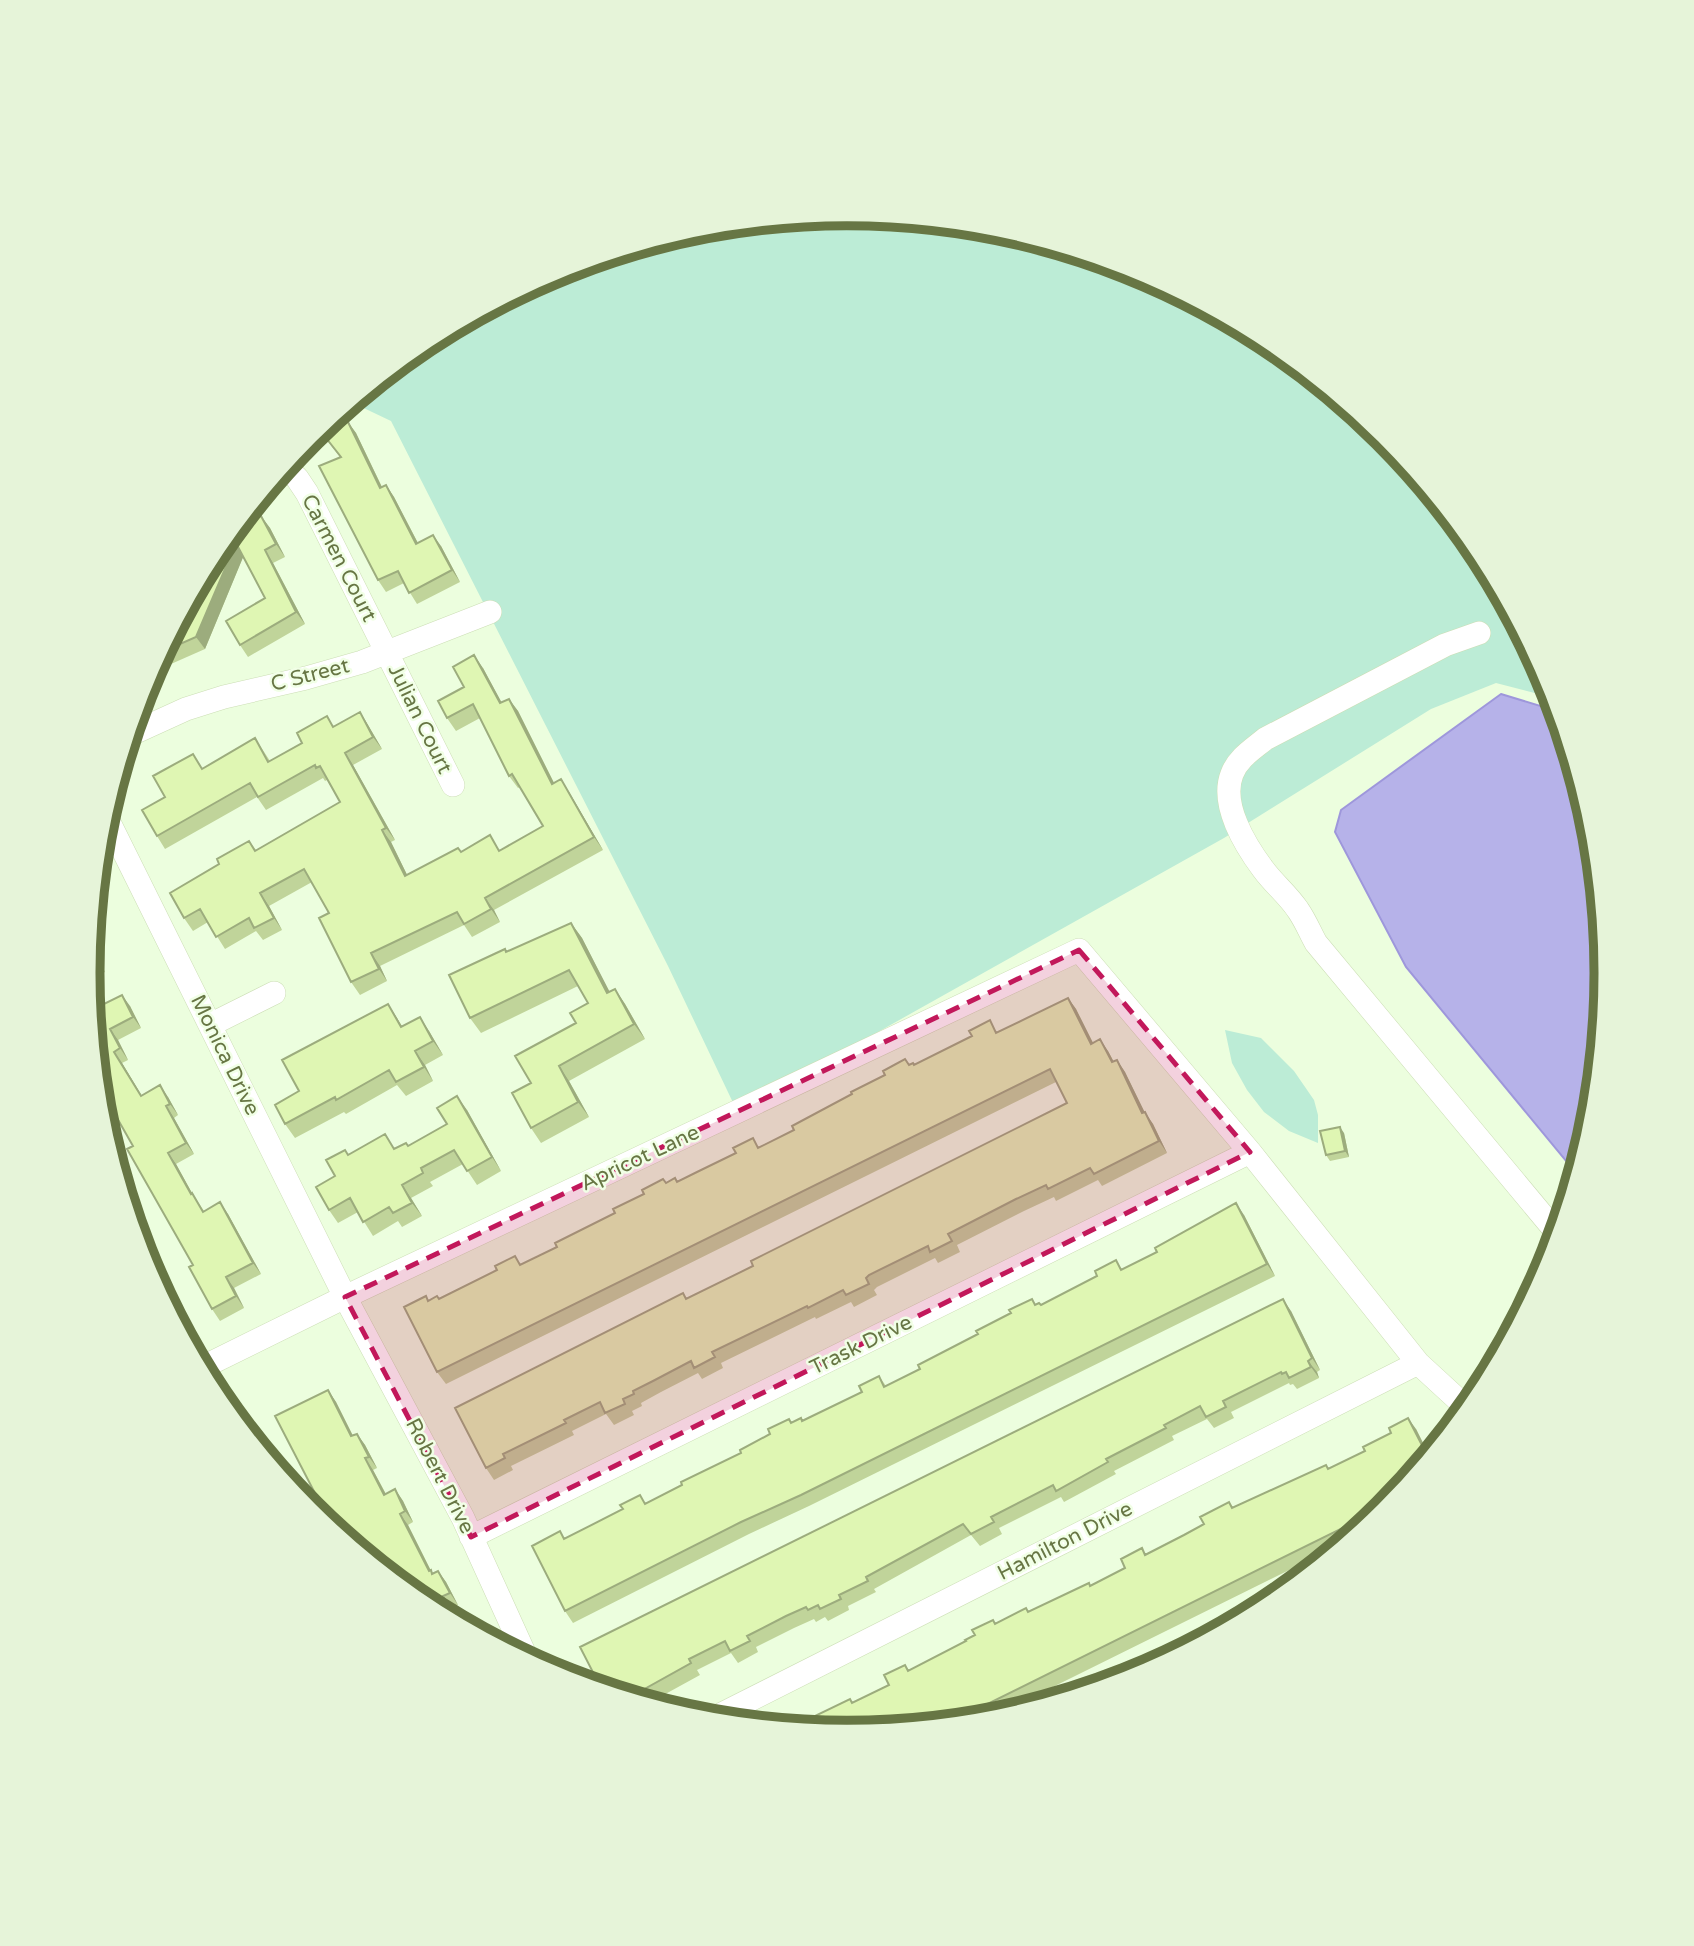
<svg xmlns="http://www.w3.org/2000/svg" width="1694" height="1946" font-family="'Varela Round',sans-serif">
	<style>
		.green { fill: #bcecd6 }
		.water { fill: #b6b2e9; stroke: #9e97db; stroke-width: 2 }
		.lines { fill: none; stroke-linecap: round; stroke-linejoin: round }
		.street-casing { stroke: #ccdeb5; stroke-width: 24 }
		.street { stroke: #fff; stroke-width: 23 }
		.wall { fill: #c0d49a }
		.shaded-wall { fill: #9cac7d }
		.building { fill: #dff6b3; stroke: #9cac7d; stroke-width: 2 }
		.marked { fill: #c2185b; fill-opacity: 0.2; stroke: #c2185b; stroke-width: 5; stroke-dasharray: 14 9; stroke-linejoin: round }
		.labels { text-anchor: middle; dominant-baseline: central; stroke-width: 5; stroke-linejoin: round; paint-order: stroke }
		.street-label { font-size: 21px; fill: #677644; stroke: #f1ffe6 }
		.rim { fill: none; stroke: #677644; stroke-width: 9 }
	</style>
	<rect width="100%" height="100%" fill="#ecfede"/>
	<path class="green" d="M 847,214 L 996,228 L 1138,271 L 1269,342 L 1384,436 L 1479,551 L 1549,683 L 1554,698 L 1496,683 L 1431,709 L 1224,838 L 737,1111 L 668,966 L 391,421 L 351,402 L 425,341 L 557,271 L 699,228 Z
		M 1225,1030 L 1261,1038 L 1294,1071 L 1314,1100 L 1318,1115 L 1318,1143 L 1289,1131 L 1264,1112 L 1247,1090 L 1232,1063 Z"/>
	<path class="water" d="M 1501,694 L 1557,711 L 1592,825 L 1606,973 L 1592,1122 L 1576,1173 L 1406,967 L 1335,832 L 1341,810 Z"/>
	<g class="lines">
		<g class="street-casing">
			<path id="street" d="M 284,467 L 297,478 L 307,493 L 453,785
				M 1479,633 L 1445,645 L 1265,739 C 1253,749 1238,758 1232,774 C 1220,804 1245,845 1263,869 C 1273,883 1288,895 1298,910 C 1305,920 1310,932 1316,943 L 1558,1234
				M 129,735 L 186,709 L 224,697 L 306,678 L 362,662 L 490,612
				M 105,814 L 345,1297 L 463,1518 L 527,1659
				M 210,1025 L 274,993
				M 201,1368 L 345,1297 L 1079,950 L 1250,1152 L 1418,1363 L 1467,1408
				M 471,1537 L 1250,1152
				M 712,1719 L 1418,1363"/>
		</g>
		<use href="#street" class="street"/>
	</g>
	<path class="wall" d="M 340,412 L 356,433 L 382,487 L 386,485 L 394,497 L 418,543 L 441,546 L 460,582 L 417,604 L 404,583 L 386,592 L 378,580 L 340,457 L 318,429 Z
		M 261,516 L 270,528 L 285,557 L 273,563 L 305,624 L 248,657 L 240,645 L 265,598 L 243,557 L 205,649 L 171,664 L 149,675 L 216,551 Z
		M 483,668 L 501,702 L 509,699 L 518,711 L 554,783 L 569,792 L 603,850 L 494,910 L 500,922 L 472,937 L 464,925 L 380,966 L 387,981 L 360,995 L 351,982 L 329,913 L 312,882 L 269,906 L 282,930 L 263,940 L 256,931 L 225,949 L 208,922 L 193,931 L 184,918 L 219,864 L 249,841 L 256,850 L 340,802 L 327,780 L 325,781 L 323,778 L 266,810 L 257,797 L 165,849 L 157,836 L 165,797 L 203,768 L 255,738 L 270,761 L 360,712 L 368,725 L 382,749 L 353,765 L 395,840 L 391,842 L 407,875 L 461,852 L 500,850 L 543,826 L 520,787 L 518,788 L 509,776 L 480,718 L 456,731 L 447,718 L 464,687 Z
		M 571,923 L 582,938 L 609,992 L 615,989 L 625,1004 L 645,1039 L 569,1081 L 589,1117 L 541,1143 L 531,1128 L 531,1083 L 576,1023 L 588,1003 L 578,986 L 481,1033 L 470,1018 L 507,952 Z
		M 90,946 L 105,972 L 88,981 L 88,973 Z
		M 89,986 L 100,1006 L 130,1006 L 141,1028 L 118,1040 L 128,1060 L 122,1063 L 142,1096 L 168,1097 L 178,1115 L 174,1118 L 194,1154 L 176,1164 L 192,1193 L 204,1211 L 228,1214 L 261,1274 L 234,1288 L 244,1308 L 220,1321 L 212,1309 L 193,1265 L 133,1146 L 111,1091 L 96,1061 Z
		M 1068,998 L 1076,1009 L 1093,1043 L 1108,1051 L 1114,1062 L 1117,1060 L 1125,1072 L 1144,1112 L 1153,1124 L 1167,1153 L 1102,1186 L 1098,1180 L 1056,1201 L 1054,1197 L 1024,1211 L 957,1245 L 960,1252 L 938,1263 L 935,1258 L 877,1287 L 874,1290 L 877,1295 L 854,1307 L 851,1302 L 816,1319 L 815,1317 L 721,1363 L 723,1368 L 702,1379 L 698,1373 L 661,1392 L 641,1403 L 642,1406 L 632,1411 L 634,1415 L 614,1425 L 606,1414 L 572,1431 L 574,1435 L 511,1466 L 513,1470 L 494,1480 L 486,1468 L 683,1293 L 687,1299 L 753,1266 L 1067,1103 L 1056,1082 L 446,1384 L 437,1372 L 426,1296 L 429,1301 L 439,1298 L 497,1270 L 515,1256 L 521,1265 L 557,1247 L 666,1183 L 677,1181 L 759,1147 L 794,1130 L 885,1075 L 905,1059 L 909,1064 L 914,1065 L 998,1032 Z
		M 388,1004 L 402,1026 L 429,1031 L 443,1055 L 425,1065 L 433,1081 L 406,1096 L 397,1085 L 346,1114 L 344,1112 L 295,1138 L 285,1124 L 299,1091 Z
		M 467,1110 L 501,1171 L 477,1185 L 463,1164 L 430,1182 L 433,1186 L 411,1198 L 422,1216 L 402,1227 L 398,1221 L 373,1236 L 358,1212 L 338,1223 L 329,1210 L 335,1176 L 348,1154 L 396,1149 L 408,1146 L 447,1124 Z
		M 1344,1133 L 1349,1157 L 1330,1161 L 1326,1155 Z
		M 1244,1215 L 1275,1276 L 809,1506 L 749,1534 L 573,1623 L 565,1611 L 565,1538 L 646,1503 L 682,1485 L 741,1453 L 862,1392 L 879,1376 L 886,1386 L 920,1369 L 1011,1313 L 1032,1299 L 1036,1305 L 1041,1305 L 1097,1276 L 1116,1260 L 1122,1270 Z
		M 1291,1311 L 1320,1370 L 1317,1372 L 1319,1378 L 1297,1389 L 1293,1384 L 1290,1385 L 1289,1383 L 1231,1412 L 1234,1418 L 1214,1428 L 1207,1419 L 1172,1436 L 1174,1440 L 1114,1471 L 1116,1474 L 1064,1502 L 1061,1497 L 999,1528 L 1002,1534 L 980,1546 L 971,1535 L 874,1589 L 876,1592 L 848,1606 L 849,1610 L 828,1621 L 825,1617 L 816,1622 L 814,1619 L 794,1628 L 756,1647 L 758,1652 L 738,1663 L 731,1653 L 697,1670 L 700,1675 L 649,1703 L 601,1688 Z
		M 328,1390 L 336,1402 L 353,1436 L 357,1434 L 365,1445 L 377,1468 L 373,1470 L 386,1494 L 395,1489 L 403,1501 L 413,1522 L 408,1525 L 431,1571 L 433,1573 L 438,1571 L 446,1582 L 458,1605 L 451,1608 L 458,1622 L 425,1604 Z
		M 1416,1429 L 1429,1455 L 1384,1510 L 1344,1543 L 988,1719 L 847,1732 L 850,1699 L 853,1703 L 889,1685 L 905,1665 L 909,1670 L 966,1641 L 995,1623 L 1029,1612 L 1091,1586 L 1125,1568 L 1146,1554 L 1204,1524 L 1229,1502 L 1233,1507 L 1328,1469 Z"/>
	<path class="shaded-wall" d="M 348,422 L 356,433 L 388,500 L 380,488 Z
		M 386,485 L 394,497 L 424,555 L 416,544 Z
		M 261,516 L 270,528 L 285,557 L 276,544 Z
		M 433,535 L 441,546 L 460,582 L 452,570 Z
		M 236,543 L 244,555 L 205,649 L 196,637 Z
		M 265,550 L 273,563 L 305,624 L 296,612 Z
		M 474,655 L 483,668 L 509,716 L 500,703 Z
		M 509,699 L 518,711 L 561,797 L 552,784 Z
		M 360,712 L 368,725 L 382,749 L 373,737 Z
		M 345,753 L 353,765 L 395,840 L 386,828 Z
		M 561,779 L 569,792 L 603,850 L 594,837 Z
		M 382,830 L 391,842 L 414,889 L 405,876 Z
		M 260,893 L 269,906 L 282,930 L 274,918 Z
		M 485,898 L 494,910 L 500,922 L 491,909 Z
		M 571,923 L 582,938 L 618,1008 L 607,993 Z
		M 90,946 L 93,951 L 105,972 L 97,961 L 90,948 Z
		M 371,953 L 380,966 L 387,981 L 379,969 Z
		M 89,986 L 106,1018 L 98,1007 L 89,990 Z
		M 615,989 L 625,1004 L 645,1039 L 634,1024 Z
		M 122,995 L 130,1006 L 141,1028 L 133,1017 Z
		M 1068,998 L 1076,1009 L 1099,1055 L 1091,1044 Z
		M 388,1004 L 397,1018 L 410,1041 L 401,1027 Z
		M 420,1017 L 429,1031 L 443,1055 L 433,1041 Z
		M 110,1029 L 118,1040 L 128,1060 L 120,1048 Z
		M 1100,1039 L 1108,1051 L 1120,1074 L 1112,1062 Z
		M 415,1051 L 425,1065 L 433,1081 L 424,1067 Z
		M 114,1052 L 122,1063 L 149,1108 L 141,1096 Z
		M 1117,1060 L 1125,1072 L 1151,1125 L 1142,1113 Z
		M 559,1066 L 569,1081 L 589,1117 L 578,1102 Z
		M 160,1085 L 168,1097 L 178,1115 L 170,1104 Z
		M 457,1096 L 467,1110 L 501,1171 L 492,1157 Z
		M 166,1106 L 174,1118 L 194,1154 L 186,1143 Z
		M 1145,1112 L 1153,1124 L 1167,1153 L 1159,1141 Z
		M 1340,1127 L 1344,1133 L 1349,1157 L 1345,1151 Z
		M 168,1153 L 176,1164 L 199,1206 L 191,1194 Z
		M 402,1185 L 411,1198 L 422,1216 L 412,1203 Z
		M 220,1202 L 228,1214 L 261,1274 L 253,1263 Z
		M 1236,1203 L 1244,1215 L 1275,1276 L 1267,1264 Z
		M 226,1277 L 234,1288 L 244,1308 L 236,1296 Z
		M 1283,1299 L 1291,1311 L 1320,1370 L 1312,1358 Z
		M 1308,1361 L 1317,1372 L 1319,1378 L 1311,1367 Z
		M 328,1390 L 336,1402 L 359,1448 L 351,1436 Z
		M 1408,1418 L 1416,1429 L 1429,1455 L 1428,1457 Z
		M 357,1434 L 365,1445 L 377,1468 L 369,1457 Z
		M 365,1458 L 373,1470 L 392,1506 L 384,1495 Z
		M 395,1489 L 403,1501 L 413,1522 L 405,1511 Z
		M 400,1514 L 408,1525 L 431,1571 L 439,1582 L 429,1571 Z
		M 438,1571 L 446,1582 L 458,1605 L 450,1593 Z
		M 443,1596 L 451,1608 L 458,1622 L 454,1620 Z"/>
	<path class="building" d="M 340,412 L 348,422 L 380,488 L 386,485 L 416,544 L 433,535 L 452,570 L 409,593 L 398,571 L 378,580 L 319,466 L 341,457 L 319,429 Z
		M 261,516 L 276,544 L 265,550 L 296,612 L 240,645 L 226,621 L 265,598 L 236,543 L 196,637 L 162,652 L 216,551 L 233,530 Z
		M 474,655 L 500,703 L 509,699 L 552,784 L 561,779 L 594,837 L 485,898 L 491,909 L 464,924 L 457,912 L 371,953 L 379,969 L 351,982 L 319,918 L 329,913 L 304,869 L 260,893 L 274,918 L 254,928 L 249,918 L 216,937 L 200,909 L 184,918 L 170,893 L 219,864 L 217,859 L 249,841 L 255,851 L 340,802 L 320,766 L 316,768 L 315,765 L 258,797 L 250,783 L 157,836 L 142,810 L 165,797 L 153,776 L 193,754 L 202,769 L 255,738 L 268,762 L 302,743 L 297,733 L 327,716 L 333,727 L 360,712 L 373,737 L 345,753 L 386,828 L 382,830 L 405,876 L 458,848 L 461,852 L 490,835 L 499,851 L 543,826 L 512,774 L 509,776 L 473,704 L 447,718 L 438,701 L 464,687 L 453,667 Z
		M 571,923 L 607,993 L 615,989 L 634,1024 L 559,1066 L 578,1102 L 531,1128 L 512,1093 L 531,1083 L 515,1056 L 576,1023 L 570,1013 L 588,1003 L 569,970 L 470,1018 L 449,975 L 505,949 L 506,952 Z
		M 90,948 L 97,961 L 88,965 Z
		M 89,990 L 98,1007 L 122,995 L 133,1017 L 110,1029 L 120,1048 L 114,1052 L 141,1096 L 160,1085 L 170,1104 L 166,1106 L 186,1143 L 168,1153 L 191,1194 L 192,1193 L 203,1212 L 220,1202 L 253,1263 L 226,1277 L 236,1296 L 212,1309 L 189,1267 L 193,1265 L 127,1149 L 133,1146 L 104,1095 L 111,1091 L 96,1061 Z
		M 1068,998 L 1091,1044 L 1100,1039 L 1112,1062 L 1117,1060 L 1142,1113 L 1145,1112 L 1159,1141 L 1094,1174 L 1090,1168 L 1048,1189 L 1046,1185 L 1016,1199 L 948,1234 L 952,1241 L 930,1252 L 928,1246 L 869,1275 L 866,1278 L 869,1284 L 846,1295 L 843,1290 L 808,1308 L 807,1306 L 712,1352 L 715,1357 L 694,1368 L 691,1361 L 653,1381 L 633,1391 L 634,1394 L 623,1399 L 625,1404 L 605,1413 L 600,1402 L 564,1420 L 566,1423 L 503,1454 L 505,1458 L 486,1468 L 455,1408 L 683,1293 L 686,1299 L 753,1266 L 751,1261 L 1067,1103 L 1050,1069 L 437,1372 L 404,1307 L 426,1296 L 428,1301 L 437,1296 L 439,1299 L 497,1270 L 495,1266 L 515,1256 L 520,1265 L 557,1247 L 555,1243 L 615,1213 L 613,1209 L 644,1194 L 642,1190 L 663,1179 L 666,1183 L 675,1178 L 677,1182 L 697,1172 L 736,1153 L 733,1148 L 753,1138 L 758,1148 L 794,1130 L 792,1126 L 852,1094 L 851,1092 L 885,1075 L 883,1071 L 905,1059 L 909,1065 L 913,1063 L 914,1065 L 972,1036 L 969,1031 L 990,1020 L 996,1033 Z
		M 388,1004 L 401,1027 L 420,1017 L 433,1041 L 415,1051 L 424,1067 L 396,1082 L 389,1070 L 336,1100 L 335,1097 L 285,1124 L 275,1105 L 299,1091 L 282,1060 Z
		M 457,1096 L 492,1157 L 467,1171 L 454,1150 L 421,1168 L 423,1173 L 402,1185 L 412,1203 L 393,1213 L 389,1207 L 363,1222 L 350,1198 L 329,1210 L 316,1187 L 335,1176 L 326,1160 L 345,1150 L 348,1155 L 385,1134 L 394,1149 L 406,1143 L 408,1146 L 447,1124 L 437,1108 Z
		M 1340,1127 L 1345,1151 L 1326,1155 L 1320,1131 Z
		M 1236,1203 L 1267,1264 L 801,1495 L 741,1522 L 565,1611 L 532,1546 L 560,1531 L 564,1539 L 623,1509 L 620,1505 L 640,1495 L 645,1504 L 682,1485 L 681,1482 L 741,1453 L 740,1450 L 770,1434 L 768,1429 L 789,1419 L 791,1423 L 801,1418 L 802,1421 L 862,1392 L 859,1386 L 879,1376 L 884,1387 L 920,1369 L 918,1365 L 978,1334 L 976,1331 L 1011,1313 L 1009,1310 L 1032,1299 L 1035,1305 L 1039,1303 L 1041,1305 L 1097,1276 L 1095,1271 L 1116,1260 L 1121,1270 L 1157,1252 L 1155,1248 Z
		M 1283,1299 L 1312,1358 L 1308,1361 L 1311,1367 L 1289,1378 L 1286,1372 L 1282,1374 L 1281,1372 L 1223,1401 L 1226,1407 L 1206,1417 L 1200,1406 L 1164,1425 L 1166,1428 L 1106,1459 L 1108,1462 L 1056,1491 L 1053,1485 L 991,1517 L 994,1522 L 971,1534 L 963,1524 L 866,1577 L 868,1581 L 839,1595 L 841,1599 L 820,1609 L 818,1605 L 808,1610 L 806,1607 L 786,1616 L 747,1636 L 750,1641 L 730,1651 L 725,1641 L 689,1659 L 691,1663 L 630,1697 L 601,1688 L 580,1647 Z
		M 328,1390 L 351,1436 L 357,1434 L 369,1457 L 365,1458 L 384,1495 L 395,1489 L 405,1511 L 400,1514 L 429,1571 L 431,1570 L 432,1574 L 438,1571 L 450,1593 L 443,1596 L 454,1620 L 425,1604 L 334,1530 L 275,1416 Z
		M 1408,1418 L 1428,1457 L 1387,1506 L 949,1723 L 847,1732 L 792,1727 L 850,1699 L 852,1703 L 889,1685 L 884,1675 L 905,1665 L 908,1671 L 966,1641 L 965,1640 L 975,1635 L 972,1630 L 993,1620 L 995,1624 L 1026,1608 L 1028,1612 L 1089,1583 L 1090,1586 L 1125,1568 L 1121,1559 L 1142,1548 L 1145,1555 L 1184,1535 L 1204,1524 L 1200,1517 L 1229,1502 L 1232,1508 L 1326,1465 L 1328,1469 L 1365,1451 L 1363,1447 L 1391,1433 L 1389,1428 Z
		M 1195,1644 L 1137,1675 L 1125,1679 Z"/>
	<path class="marked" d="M 1079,950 L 1250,1152 L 471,1537 L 345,1297 Z"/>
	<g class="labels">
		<g class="street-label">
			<text transform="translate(339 558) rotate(63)">Carmen Court</text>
			<text transform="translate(310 675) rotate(-14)">C Street</text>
			<text transform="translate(420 719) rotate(64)">Julian Court</text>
			<text transform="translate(225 1055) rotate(64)">Monica Drive</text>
			<text transform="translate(640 1158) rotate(-25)">Apricot Lane</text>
			<text transform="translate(861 1345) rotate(-26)">Trask Drive</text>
			<text transform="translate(440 1476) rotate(63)">Robert Drive</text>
			<text transform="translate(1065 1541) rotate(-27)">Hamilton Drive</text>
		</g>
	</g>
	<path d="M0 0H1694V1946H0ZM100 973a747 747 0 1 1 1494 0a747 747 0 1 1-1494 0Z" fill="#e6f4d9" fill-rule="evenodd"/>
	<path class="rim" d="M100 973a747 747 0 1 1 1494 0a747 747 0 1 1-1494 0Z"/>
</svg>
